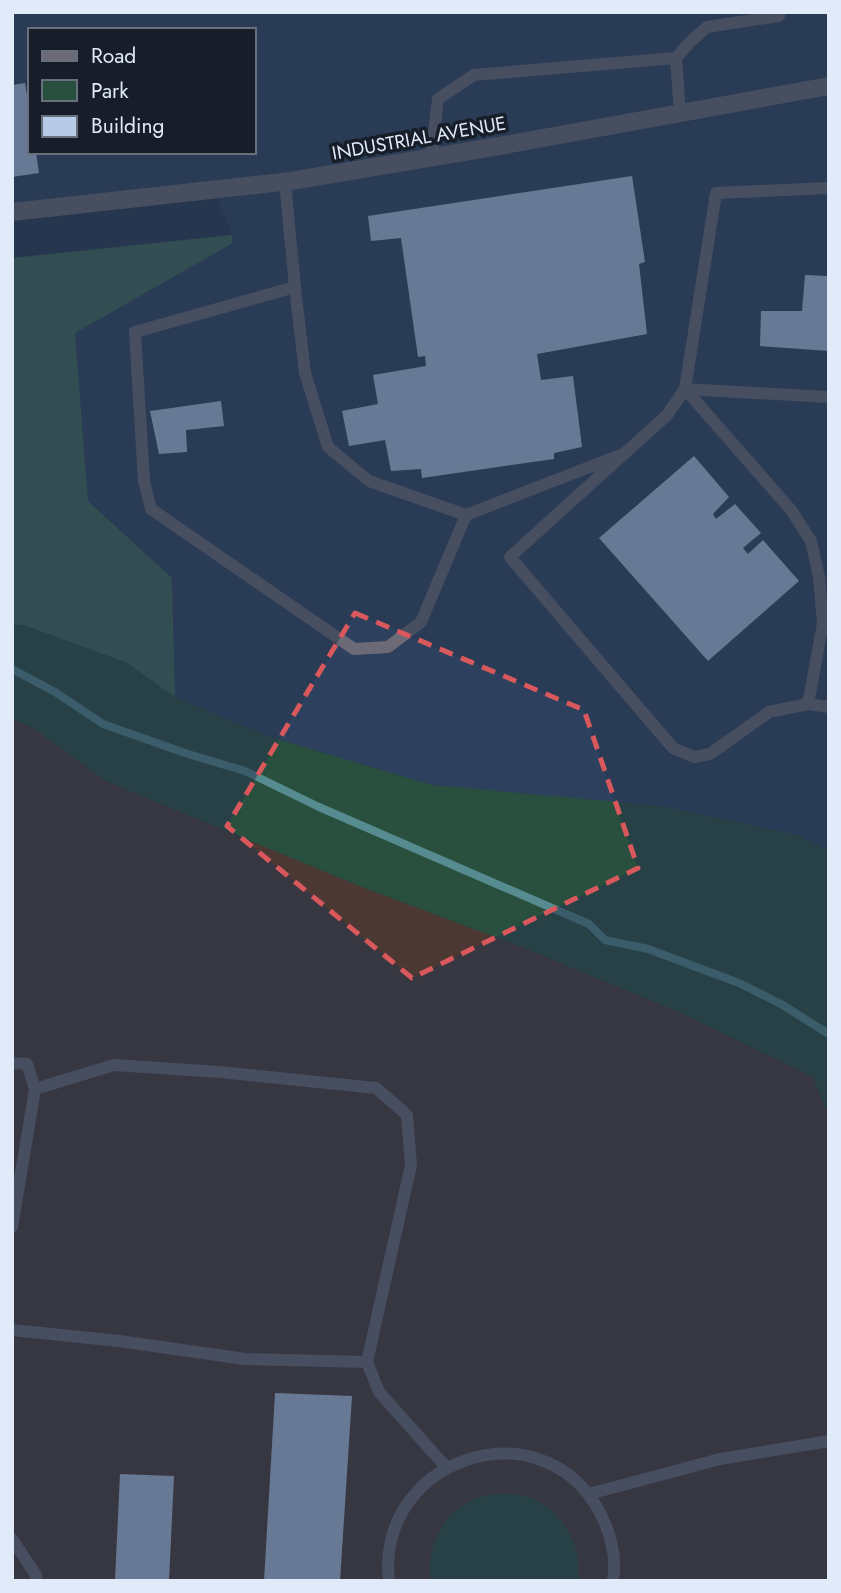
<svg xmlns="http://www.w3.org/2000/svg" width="841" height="1593" font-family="Jost,sans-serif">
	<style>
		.commercial { fill: #4c3833 }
		.built { fill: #2d405d; fill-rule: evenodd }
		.green { fill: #294f3e }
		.forest { fill: #416b57 }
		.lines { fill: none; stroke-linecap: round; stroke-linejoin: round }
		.stream { stroke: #568b8f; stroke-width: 8 }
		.building { fill: #b7cbe8 }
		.lane { stroke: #6d6a77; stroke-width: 12 }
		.street { stroke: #6d6a77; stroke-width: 18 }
		.marked { fill: none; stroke: #d8585c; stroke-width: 5; stroke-dasharray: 14 9; stroke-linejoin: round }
		.labels { text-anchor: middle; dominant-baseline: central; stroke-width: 7; stroke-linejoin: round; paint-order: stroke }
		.street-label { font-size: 19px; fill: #e0eaf9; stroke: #171e29 }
	</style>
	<rect width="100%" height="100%" fill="#27374e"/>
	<path class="commercial" d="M 12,718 L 33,728 L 106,781 L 357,885 L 522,947 L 679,1012 L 813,1077 L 829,1079 L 829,1581 L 12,1581 Z"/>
	<path class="built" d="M 12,12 L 829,12 L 829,851 L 798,835 L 670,808 L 432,785 L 270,737 L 175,697 L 172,578 L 88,501 L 75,332 L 233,243 L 232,235 L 214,189 L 12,212 ZM 30,30 L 254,30 L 254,152 L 30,152 Z"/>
	<path class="green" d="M 12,624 L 27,626 L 127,663 L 175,697 L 270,737 L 432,785 L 662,806 L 798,835 L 829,851 L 829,1118 L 813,1077 L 679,1012 L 522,947 L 357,885 L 106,781 L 33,728 L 12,718 Z
		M 507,1493 C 514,1495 522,1495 529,1497 C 561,1508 585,1548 577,1581 L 431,1581 C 425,1544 447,1504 485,1496 C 492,1494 500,1494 507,1493 Z"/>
	<path class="forest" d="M 232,235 L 233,243 L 75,333 L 88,501 L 172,578 L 175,697 L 127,663 L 27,626 L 12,624 L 12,258 Z"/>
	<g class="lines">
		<path class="stream" d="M 12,669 L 55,692 L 103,724 L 188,754 L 245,771 L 319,807 L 589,924 L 605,940 L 648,949 L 739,983 L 781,1004 L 827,1033"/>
	</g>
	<path class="building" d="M 25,83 L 30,113 L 30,152 L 36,152 L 39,173 L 12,177 L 12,85 Z
		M 632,176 L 645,262 L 639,264 L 647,334 L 537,354 L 541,380 L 573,376 L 582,447 L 554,453 L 554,459 L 422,478 L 421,469 L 391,471 L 385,440 L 349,446 L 342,411 L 378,404 L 373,375 L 426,366 L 425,356 L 418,357 L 401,238 L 371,241 L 368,216 Z
		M 805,275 L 829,276 L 829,351 L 760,346 L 761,311 L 802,311 Z
		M 221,401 L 224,426 L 186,430 L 187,452 L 159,454 L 150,411 Z
		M 694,456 L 729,497 L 713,514 L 716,519 L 735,504 L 761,533 L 743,548 L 748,554 L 763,540 L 799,581 L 708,661 L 599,538 Z
		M 275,1393 L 352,1396 L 340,1581 L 264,1581 Z
		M 120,1474 L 174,1476 L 169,1581 L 115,1581 Z"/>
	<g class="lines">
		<path class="lane" d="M 680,113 L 676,58 L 689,43 L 707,27 L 779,16
			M 431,158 L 438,99 L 474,75 L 676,58
			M 285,182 L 295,287 L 135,332 L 144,481 L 151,509 L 354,649 L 388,647 L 421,622 L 466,515 L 623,454
			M 829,188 L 716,193 L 685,389 L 829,397
			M 295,287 L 305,373 L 328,447 L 369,481 L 466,515
			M 808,704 L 823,623 L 819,577 L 811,541 L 791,510 L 685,389 L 667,415 L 510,557 L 673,748 L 694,757 L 710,754 L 769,712 L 808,704 L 829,707
			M 12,1063 L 27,1064 L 35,1089 L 12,1227
			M 35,1089 L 114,1065 L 220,1072 L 376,1088 L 407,1115 L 411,1165 L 367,1362
			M 12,1330 L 119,1341 L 245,1359 L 367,1362 L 379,1392 L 446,1467
			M 589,1494 L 720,1459 L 829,1441
			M 12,1539 L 36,1575 L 36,1581
			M 389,1581 C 375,1460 538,1404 598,1509 C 610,1531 617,1556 613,1581"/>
		<path class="street" d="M 12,212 L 291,181 L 505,145 L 829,86"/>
	</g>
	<path d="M0 0H841V1593H0ZM 355,613 L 584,710 L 638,868 L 412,978 L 227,826 Z" fill="#27374e" fill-opacity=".55" fill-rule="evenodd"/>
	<path class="marked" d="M 355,613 L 584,710 L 638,868 L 412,978 L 227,826 Z"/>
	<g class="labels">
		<g class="street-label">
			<text transform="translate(419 138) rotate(-10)">INDUSTRIAL AVENUE</text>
		</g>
	</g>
	<rect width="841" height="1593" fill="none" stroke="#e0eaf9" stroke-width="28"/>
	<rect x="28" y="28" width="228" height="126" fill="#171e29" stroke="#67707c" stroke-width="2"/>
	<rect x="42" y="51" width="35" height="10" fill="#6d6a77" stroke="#67707c" stroke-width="2"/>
	<text x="91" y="63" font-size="21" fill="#e0eaf9">Road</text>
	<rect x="42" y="80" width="35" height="21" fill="#294f3e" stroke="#67707c" stroke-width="2"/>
	<text x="91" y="98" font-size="21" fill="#e0eaf9">Park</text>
	<rect x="42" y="116" width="35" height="21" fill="#b7cbe8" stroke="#67707c" stroke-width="2"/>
	<text x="91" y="133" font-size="21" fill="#e0eaf9">Building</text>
</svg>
